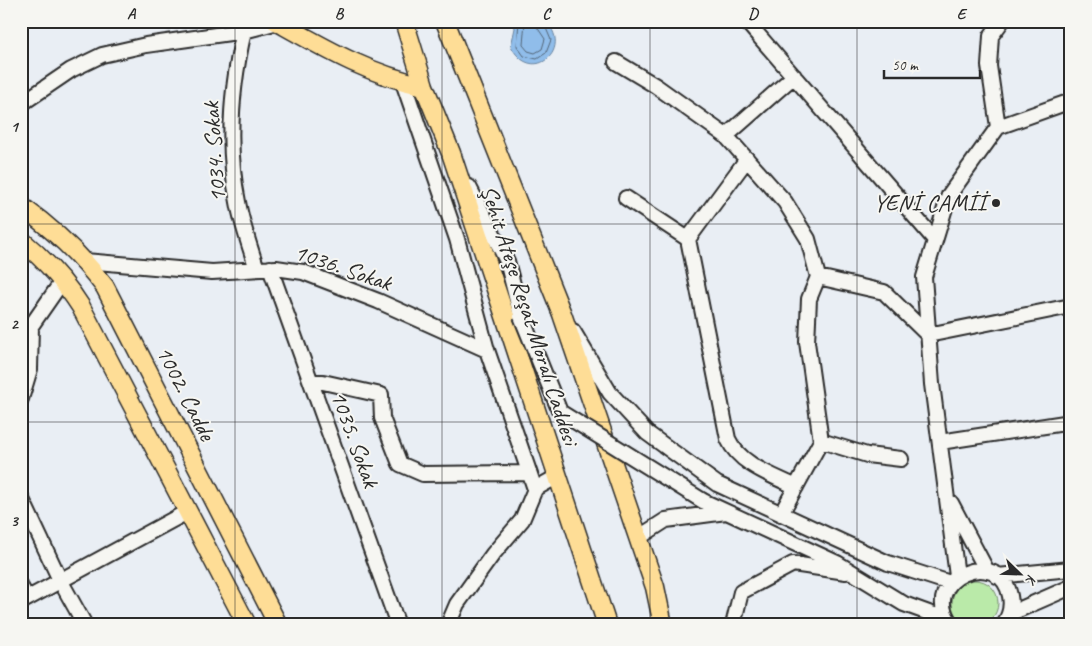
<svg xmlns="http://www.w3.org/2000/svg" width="1092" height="646" font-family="Caveat,sans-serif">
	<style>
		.green { fill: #baeaa9; stroke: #728a6a }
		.water { fill: #90bdea; stroke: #68839e }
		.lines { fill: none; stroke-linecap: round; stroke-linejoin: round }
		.shore { stroke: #536577; stroke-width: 1 }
		.minor-casing { stroke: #2b2b2b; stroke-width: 18 }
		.major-casing { stroke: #2b2b2b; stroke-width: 21 }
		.minor { stroke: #f6f6f2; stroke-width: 14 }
		.major { stroke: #fedd96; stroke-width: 18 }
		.minor-bridge-casing { stroke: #2b2b2b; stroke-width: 18; stroke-linecap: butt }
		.minor-bridge { stroke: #f6f6f2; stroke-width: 14 }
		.grid { fill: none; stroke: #2b2b2b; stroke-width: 1; stroke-opacity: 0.55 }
		.poi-dot { fill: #2b2b2b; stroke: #f6f6f2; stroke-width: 2 }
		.labels { text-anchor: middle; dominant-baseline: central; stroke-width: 4; stroke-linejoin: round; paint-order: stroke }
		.street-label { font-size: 24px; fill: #2b2b2b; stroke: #f6f6f2 }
		.poi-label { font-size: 24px; fill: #2b2b2b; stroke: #f6f6f2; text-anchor: end }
		.neatline { fill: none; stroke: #2b2b2b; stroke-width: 2 }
		.grid-label { font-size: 16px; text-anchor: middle; font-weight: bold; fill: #2b2b2b }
	</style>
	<rect width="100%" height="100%" fill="#e9eef4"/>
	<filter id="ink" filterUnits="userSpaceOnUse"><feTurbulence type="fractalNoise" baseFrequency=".02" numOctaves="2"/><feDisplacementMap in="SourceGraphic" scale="10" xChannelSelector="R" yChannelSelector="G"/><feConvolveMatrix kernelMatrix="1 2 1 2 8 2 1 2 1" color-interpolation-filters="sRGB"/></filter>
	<g filter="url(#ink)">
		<path class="green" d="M952 603a23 23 0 1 1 46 0a23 23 0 1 1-46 0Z"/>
		<path class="water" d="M 513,21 L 545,21 C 575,48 532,87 511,46 L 515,28 Z"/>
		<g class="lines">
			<path class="shore" d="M 519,21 L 517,46 L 524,56 L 537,59 L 546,53 L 551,40 L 543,21
				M 525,21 L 523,45 L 528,51 L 535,53 L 542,49 L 545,39 L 537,27 L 536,21"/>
			<g class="minor-casing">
				<path id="minor" d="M 746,21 L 935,240
					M 244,31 C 231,88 226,145 238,202 C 242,225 250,247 257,269
					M 616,62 L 656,86 L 726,136 L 785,202 L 808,239 L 818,277 L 884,292 L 928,335 L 1071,306
					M 403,82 L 457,239 L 487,350 L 535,489
					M 21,104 L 71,70 L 102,55 L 146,45 L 244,31 L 278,22
					M 998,127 L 989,66 L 991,36 L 1002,21
					M 726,136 L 794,76
					M 747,159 L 688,239 L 728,439 C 740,465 772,475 796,487
					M 469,187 L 507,261 L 521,316
					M 626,198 L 688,239
					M 85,261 L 212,272 L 276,268 L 303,272 L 378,301 L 487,350
					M 270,268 L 398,625
					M 573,331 L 610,393 L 647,433 L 717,484 L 888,563 L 950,583
					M 311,382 L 323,382 L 381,395 L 382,418 L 400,464 L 423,474 L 529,473
					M 21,399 L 30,369 L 31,326 L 63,280
					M 821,441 L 867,455 L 901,459
					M 940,442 L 1071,422
					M 21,497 L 60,580 L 85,625
					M 703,501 L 837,563 L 904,604 L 948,620
					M 951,503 L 987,571
					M 781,514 L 821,441 L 807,342 L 809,299 L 818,277
					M 638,538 L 666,520 L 726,512
					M 957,576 L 932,384 L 924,277 L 949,195 L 998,127 L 1071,101
					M 997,576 L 1071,569
					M 21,587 L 27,598
					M 21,602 L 187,512
					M 1009,614 L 1071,587
					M 951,624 C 917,579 1000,544 1010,596 C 1012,606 1010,616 1003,625
					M 448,625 L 457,604 L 493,554 L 522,520 L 535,489 L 558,476
					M 733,625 L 741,592 L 793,564 L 846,572"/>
			</g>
			<g class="major-casing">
				<path id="major" d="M 276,21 C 326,49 368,74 424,86
					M 404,21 L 424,86 L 451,153 L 607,625
					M 445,21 L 562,314 L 655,587 L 663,625
					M 21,206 C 53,229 81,255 105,287 L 278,625
					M 21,240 C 45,260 64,280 81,307 L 247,625"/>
			</g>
			<use href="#minor" class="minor"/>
			<use href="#major" class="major"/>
			<g class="minor-bridge-casing">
				<path id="minor-bridge" d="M 521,316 L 560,412 L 703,501"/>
			</g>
			<use href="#minor-bridge" class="minor-bridge"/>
		</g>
	</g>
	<path class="grid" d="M 235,21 L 235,625M 442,21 L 442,625M 650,21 L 650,625M 857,21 L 857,625M 21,224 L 1071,224M 21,422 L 1071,422"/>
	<circle class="poi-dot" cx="996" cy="203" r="5"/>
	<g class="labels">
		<g class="street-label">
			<text transform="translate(214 152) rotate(-94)">1034. Sokak</text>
			<text transform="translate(343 267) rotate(19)">1036. Sokak</text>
			<text transform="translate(530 315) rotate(72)">Şehit Ateşe Reşat Moralı Caddesi</text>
			<text transform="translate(186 393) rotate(63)">1002. Cadde</text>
			<text transform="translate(355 439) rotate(70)">1035. Sokak</text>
		</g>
		<g class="poi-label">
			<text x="986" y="203">YENİ CAMİİ</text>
		</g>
	</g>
	<rect width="1092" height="646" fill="none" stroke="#f6f6f2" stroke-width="55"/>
	<g transform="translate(1020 574) rotate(113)" stroke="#f6f6f2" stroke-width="4" paint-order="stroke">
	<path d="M0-4L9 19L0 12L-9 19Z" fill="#2b2b2b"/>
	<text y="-8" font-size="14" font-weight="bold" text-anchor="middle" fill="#2b2b2b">K</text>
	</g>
	<path d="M884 70v8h96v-8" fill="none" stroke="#2b2b2b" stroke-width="2.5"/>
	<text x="892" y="70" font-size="15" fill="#2b2b2b" stroke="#f6f6f2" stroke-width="4" paint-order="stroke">50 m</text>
	<rect x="28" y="28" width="1036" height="590" class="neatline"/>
	<g class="grid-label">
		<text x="131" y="19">A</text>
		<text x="339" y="19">B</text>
		<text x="546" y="19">C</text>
		<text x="753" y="19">D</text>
		<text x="961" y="19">E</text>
		<text x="14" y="132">1</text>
		<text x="14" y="329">2</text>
		<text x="14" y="526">3</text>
	</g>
</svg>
